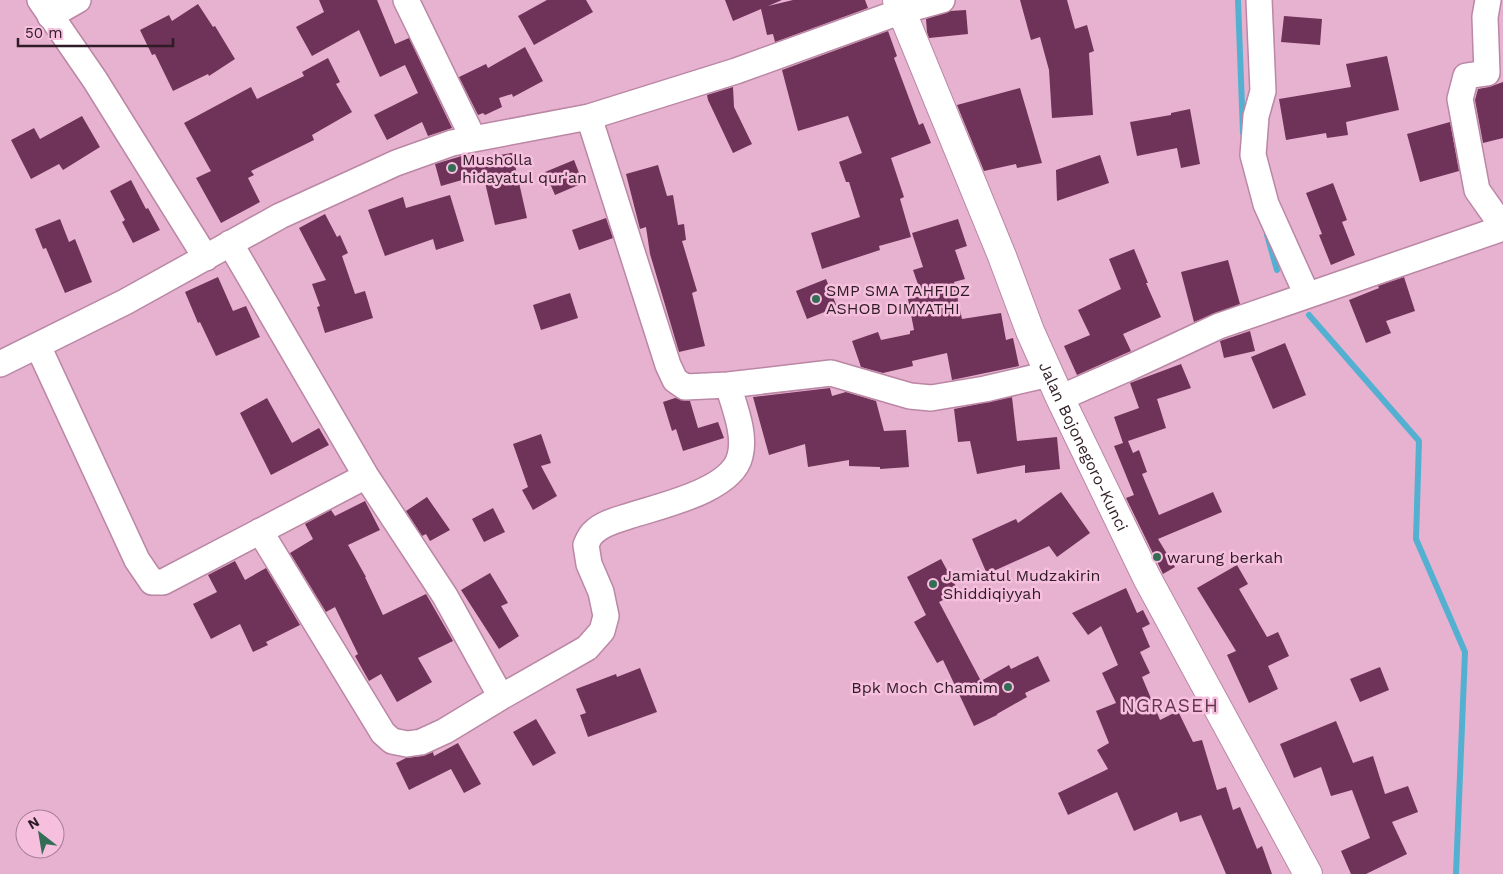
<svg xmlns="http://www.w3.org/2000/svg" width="1503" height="874" font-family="'Work Sans',sans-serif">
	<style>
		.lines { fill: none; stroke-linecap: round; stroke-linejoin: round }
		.stream { stroke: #54b0d1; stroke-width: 6 }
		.building { fill: #6f3258 }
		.street-casing { stroke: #ba87a4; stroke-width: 28 }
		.secondary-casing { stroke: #ba87a4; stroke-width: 30 }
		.street { stroke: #fff; stroke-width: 25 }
		.secondary { stroke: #fff; stroke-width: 28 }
		.poi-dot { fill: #346d55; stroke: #f5bfdd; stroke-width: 2 }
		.labels { text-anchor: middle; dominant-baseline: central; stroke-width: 5; stroke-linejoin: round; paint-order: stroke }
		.poi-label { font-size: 16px; fill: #2f1c27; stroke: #f5bfdd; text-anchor: start }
		.street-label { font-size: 16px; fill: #2f1c27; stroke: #f5bfdd }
		.quarter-label { font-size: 19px; letter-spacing: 1px; fill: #613550; stroke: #f5bfdd }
	</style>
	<rect width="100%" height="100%" fill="#e7b2d0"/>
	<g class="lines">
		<path class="stream" d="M 1238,0 L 1243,133
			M 1267,235 L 1277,270
			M 1309,315 L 1419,441 L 1416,539 L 1465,652 L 1456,874"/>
	</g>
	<path class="building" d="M 319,0 L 377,0 L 395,44 L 409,38 L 452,128 L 428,136 L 422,122 L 387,140 L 374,115 L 418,93 L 405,65 L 380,77 L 359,30 L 312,56 L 296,27 L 324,12 Z
		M 547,0 L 586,0 L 593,12 L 534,45 L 518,16 Z
		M 725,0 L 782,0 L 768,6 L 793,0 L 865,0 L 868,8 L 775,42 L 773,34 L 767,35 L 761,9 L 733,21 Z
		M 1020,0 L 1067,0 L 1075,29 L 1087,25 L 1094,51 L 1089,53 L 1093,115 L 1052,118 L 1049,70 L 1040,37 L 1031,40 Z
		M 198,4 L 213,27 L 215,26 L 235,59 L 209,76 L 208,74 L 173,91 L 155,54 L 152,55 L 140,30 L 169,15 L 172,21 Z
		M 966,10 L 968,34 L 929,38 L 927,32 L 926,19 L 950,11 Z
		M 1284,16 L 1322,19 L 1320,45 L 1281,42 Z
		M 888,31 L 897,56 L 894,58 L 919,125 L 923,123 L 931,143 L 891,158 L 904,197 L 900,199 L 911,237 L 879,246 L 880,250 L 822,269 L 811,233 L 860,217 L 849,182 L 846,182 L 839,162 L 862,153 L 848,116 L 798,131 L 782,70 Z
		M 525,47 L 543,81 L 513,97 L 512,94 L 499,98 L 502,107 L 485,115 L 483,113 L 478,115 L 459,77 L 486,64 L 488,68 Z
		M 1387,56 L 1399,110 L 1346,122 L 1348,135 L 1327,138 L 1326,133 L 1286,140 L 1279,99 L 1351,87 L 1346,64 Z
		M 328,58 L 340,82 L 336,84 L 352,112 L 312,135 L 314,140 L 251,171 L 254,175 L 248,178 L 260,202 L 221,223 L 196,178 L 211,171 L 184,123 L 251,87 L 257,99 L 304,76 L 302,72 Z
		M 1503,82 L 1503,138 L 1483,143 L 1475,100 L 1478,89 L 1489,87 Z
		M 733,87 L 734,107 L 752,144 L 733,153 L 708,100 L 707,95 Z
		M 1020,88 L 1042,163 L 1017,168 L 1016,164 L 984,171 L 957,105 Z
		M 1190,109 L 1200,164 L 1181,168 L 1177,148 L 1137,156 L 1130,122 L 1171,115 L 1171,113 Z
		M 82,116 L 100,147 L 63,170 L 59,164 L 31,179 L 11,140 L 34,128 L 40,139 Z
		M 1450,122 L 1459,171 L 1420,182 L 1407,134 Z
		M 517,152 L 520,163 L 515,165 L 527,218 L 495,225 L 483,174 L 441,186 L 435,164 L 465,155 L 467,161 Z
		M 1100,155 L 1109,183 L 1057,201 L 1056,170 Z
		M 574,160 L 583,183 L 555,195 L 545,172 Z
		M 658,165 L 667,196 L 673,195 L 678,225 L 684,224 L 686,240 L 682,241 L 697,291 L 692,293 L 705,346 L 679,352 L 650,254 L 646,227 L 640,229 L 626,174 Z
		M 131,180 L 146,209 L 148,208 L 160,230 L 133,243 L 122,222 L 125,220 L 110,191 Z
		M 1333,183 L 1347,220 L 1342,222 L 1355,255 L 1331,265 L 1319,235 L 1322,234 L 1306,193 Z
		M 450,195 L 464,241 L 436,250 L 433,239 L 385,256 L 368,210 L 403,197 L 406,208 Z
		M 325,214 L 337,237 L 340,235 L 348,253 L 342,256 L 355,294 L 365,291 L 373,318 L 325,333 L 317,307 L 320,306 L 312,284 L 326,280 L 299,228 Z
		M 606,218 L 613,238 L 579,250 L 572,230 Z
		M 60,219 L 69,242 L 75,239 L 92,282 L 65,293 L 46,248 L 43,249 L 35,229 Z
		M 958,219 L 967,246 L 955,250 L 965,279 L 954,282 L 962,319 L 1001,313 L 1006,340 L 1013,338 L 1019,366 L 952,380 L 947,353 L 912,361 L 913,366 L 883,373 L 861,367 L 852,341 L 878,332 L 881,340 L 910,334 L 910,331 L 914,330 L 908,299 L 922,296 L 913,270 L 923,267 L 912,233 Z
		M 1134,249 L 1148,283 L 1146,283 L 1161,317 L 1123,334 L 1131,351 L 1077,375 L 1064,346 L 1090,335 L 1078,310 L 1121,289 L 1109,259 Z
		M 1228,260 L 1240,304 L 1194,322 L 1181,272 Z
		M 218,277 L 233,311 L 246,306 L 260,337 L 216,356 L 200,322 L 198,323 L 185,292 Z
		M 1404,277 L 1415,311 L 1386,321 L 1391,333 L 1366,343 L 1349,300 L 1379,288 L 1378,286 Z
		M 826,279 L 837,307 L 807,319 L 796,291 Z
		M 570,293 L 578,318 L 541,330 L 533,305 Z
		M 1250,331 L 1255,351 L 1224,358 L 1220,341 Z
		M 1285,343 L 1306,395 L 1273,409 L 1251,357 Z
		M 1181,364 L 1191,388 L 1157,399 L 1166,428 L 1128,441 L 1133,453 L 1139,450 L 1147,472 L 1142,474 L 1159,515 L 1213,492 L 1222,512 L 1158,539 L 1175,567 L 1163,574 L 1126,498 L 1134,495 L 1114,446 L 1123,443 L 1114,417 L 1139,408 L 1130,383 Z
		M 830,388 L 832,396 L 846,392 L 876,401 L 884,431 L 906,430 L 909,467 L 880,469 L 880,467 L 849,466 L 849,460 L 808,467 L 805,444 L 769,455 L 753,397 Z
		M 1012,397 L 1017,441 L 1057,437 L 1060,469 L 1025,473 L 1025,465 L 977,474 L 970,441 L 958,442 L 954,409 Z
		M 267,398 L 292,443 L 319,428 L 329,445 L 271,475 L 240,413 Z
		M 675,398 L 690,401 L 698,428 L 718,422 L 724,438 L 683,451 L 676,429 L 672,431 L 663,402 Z
		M 541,434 L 551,463 L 541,466 L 557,496 L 533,510 L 522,490 L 528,487 L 513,444 Z
		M 1061,492 L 1090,533 L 1057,557 L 1049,546 L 987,574 L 972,539 L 1016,519 L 1018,523 Z
		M 427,497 L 450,530 L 430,541 L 426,534 L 422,536 L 406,511 Z
		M 365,501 L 380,530 L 348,545 L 366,577 L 365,577 L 383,615 L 426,594 L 453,641 L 418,658 L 432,682 L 397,702 L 381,674 L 369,681 L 355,656 L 358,654 L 335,607 L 326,612 L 290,553 L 313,539 L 305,524 L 331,510 L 335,516 Z
		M 493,508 L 505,532 L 484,542 L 472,519 Z
		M 941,559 L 959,592 L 939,602 L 981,681 L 1009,665 L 1011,669 L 1038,656 L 1050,681 L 1025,693 L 1027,697 L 997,714 L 997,715 L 974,726 L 943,660 L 937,663 L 914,622 L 926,615 L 907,577 Z
		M 235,561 L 245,580 L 266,568 L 300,625 L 266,642 L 268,645 L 253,652 L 240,624 L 211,639 L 193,604 L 217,592 L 208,575 Z
		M 1237,565 L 1248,584 L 1239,589 L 1267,637 L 1278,632 L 1289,656 L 1268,666 L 1278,689 L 1249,703 L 1227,655 L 1236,651 L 1197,588 Z
		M 490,573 L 508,603 L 501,606 L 519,636 L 499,649 L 461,590 Z
		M 1126,588 L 1137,613 L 1143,610 L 1150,624 L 1142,628 L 1150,647 L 1140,652 L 1150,673 L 1142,677 L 1160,720 L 1178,711 L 1193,742 L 1202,740 L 1217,790 L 1226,787 L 1233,810 L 1240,807 L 1257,849 L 1262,846 L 1272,874 L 1226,874 L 1201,815 L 1180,822 L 1177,812 L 1134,831 L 1117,792 L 1068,815 L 1058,793 L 1108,769 L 1097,750 L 1109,743 L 1096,711 L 1116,703 L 1102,673 L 1118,665 L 1101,626 L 1088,635 L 1072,613 Z
		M 1380,667 L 1389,690 L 1360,702 L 1350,679 Z
		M 640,668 L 657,712 L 588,737 L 580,715 L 586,713 L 576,689 L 616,674 L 617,677 Z
		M 536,719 L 556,753 L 533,766 L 513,732 Z
		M 1336,721 L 1353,763 L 1373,756 L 1385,794 L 1408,786 L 1418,812 L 1392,822 L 1407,854 L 1366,874 L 1351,874 L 1341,851 L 1370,838 L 1352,790 L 1331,796 L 1321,767 L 1294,778 L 1280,744 Z
		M 458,743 L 481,784 L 464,793 L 451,769 L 409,790 L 396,763 L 406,758 L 423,756 L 433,752 L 434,756 Z"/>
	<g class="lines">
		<g class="street-casing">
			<path id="street" d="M 40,0 L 95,80 L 206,258
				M 406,0 L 473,138
				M 1259,0 L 1263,91 L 1256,116 L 1253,155 L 1266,204 L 1307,295
				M 1488,0 L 1485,17 L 1487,73 L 1466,76 L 1460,99 L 1477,190 L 1503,227
				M 50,16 L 78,0
				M 589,117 L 668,365 L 675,380 L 685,387 L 728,385 L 831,373 L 910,396 L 931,398 L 985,389 L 1049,374
				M 230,243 L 366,476 L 445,596 L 501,697
				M 38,346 L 137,560 L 152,582 L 163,582 L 366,476
				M 0,364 L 125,302 L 280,216 L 396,163 L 452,143 L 589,117 L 736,71 L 902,11 L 942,0
				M 1060,398 L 1131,367 L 1219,326 L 1503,228
				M 260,531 L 383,733 L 392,741 L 407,744 L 421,742 L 445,731 L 501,697 L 587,648 L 602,631 L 606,616 L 601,592 L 589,564 L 586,545 C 588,540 590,535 594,532 C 603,523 617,520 629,516 C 659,506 732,491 740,456 C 746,434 734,406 728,385"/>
		</g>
		<g class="secondary-casing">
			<g id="secondary">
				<path id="s1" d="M 897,0 L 1002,256 L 1030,331 L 1060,398 L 1147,578 L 1308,874"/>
			</g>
		</g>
		<use href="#street" class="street"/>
		<use href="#secondary" class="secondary"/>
	</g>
	<g class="poi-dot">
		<circle cx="452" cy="168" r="5"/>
		<circle cx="816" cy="299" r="5"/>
		<circle cx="1157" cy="557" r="5"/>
		<circle cx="933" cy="584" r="5"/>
		<circle cx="1008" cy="687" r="5"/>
	</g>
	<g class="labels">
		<g class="poi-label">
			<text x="462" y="159">Musholla<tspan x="462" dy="18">hidayatul qur'an</tspan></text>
			<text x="826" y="290">SMP SMA TAHFIDZ<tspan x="826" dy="18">ASHOB DIMYATHI</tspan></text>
			<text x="1167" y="557">warung berkah</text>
			<text x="943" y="575">Jamiatul Mudzakirin<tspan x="943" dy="18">Shiddiqiyyah</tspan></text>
			<text x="998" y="687" text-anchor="end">Bpk Moch Chamim</text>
		</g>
		<g class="street-label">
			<text stroke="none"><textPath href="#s1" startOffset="484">Jalan Bojonegoro-Kunci</textPath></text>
		</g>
		<g class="quarter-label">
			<text x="1170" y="705">NGRASEH</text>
		</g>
	</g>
	<g transform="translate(40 834) rotate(329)"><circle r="24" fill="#f5bfdd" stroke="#a67e94"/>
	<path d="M0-4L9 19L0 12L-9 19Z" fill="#346d55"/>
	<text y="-8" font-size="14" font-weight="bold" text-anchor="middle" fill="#2f1c27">N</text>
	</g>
	<path d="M18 38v8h155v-8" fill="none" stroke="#2f1c27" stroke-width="2.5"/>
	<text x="25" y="38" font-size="15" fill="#2f1c27" stroke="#f5bfdd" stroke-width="4" paint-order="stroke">50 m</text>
</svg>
